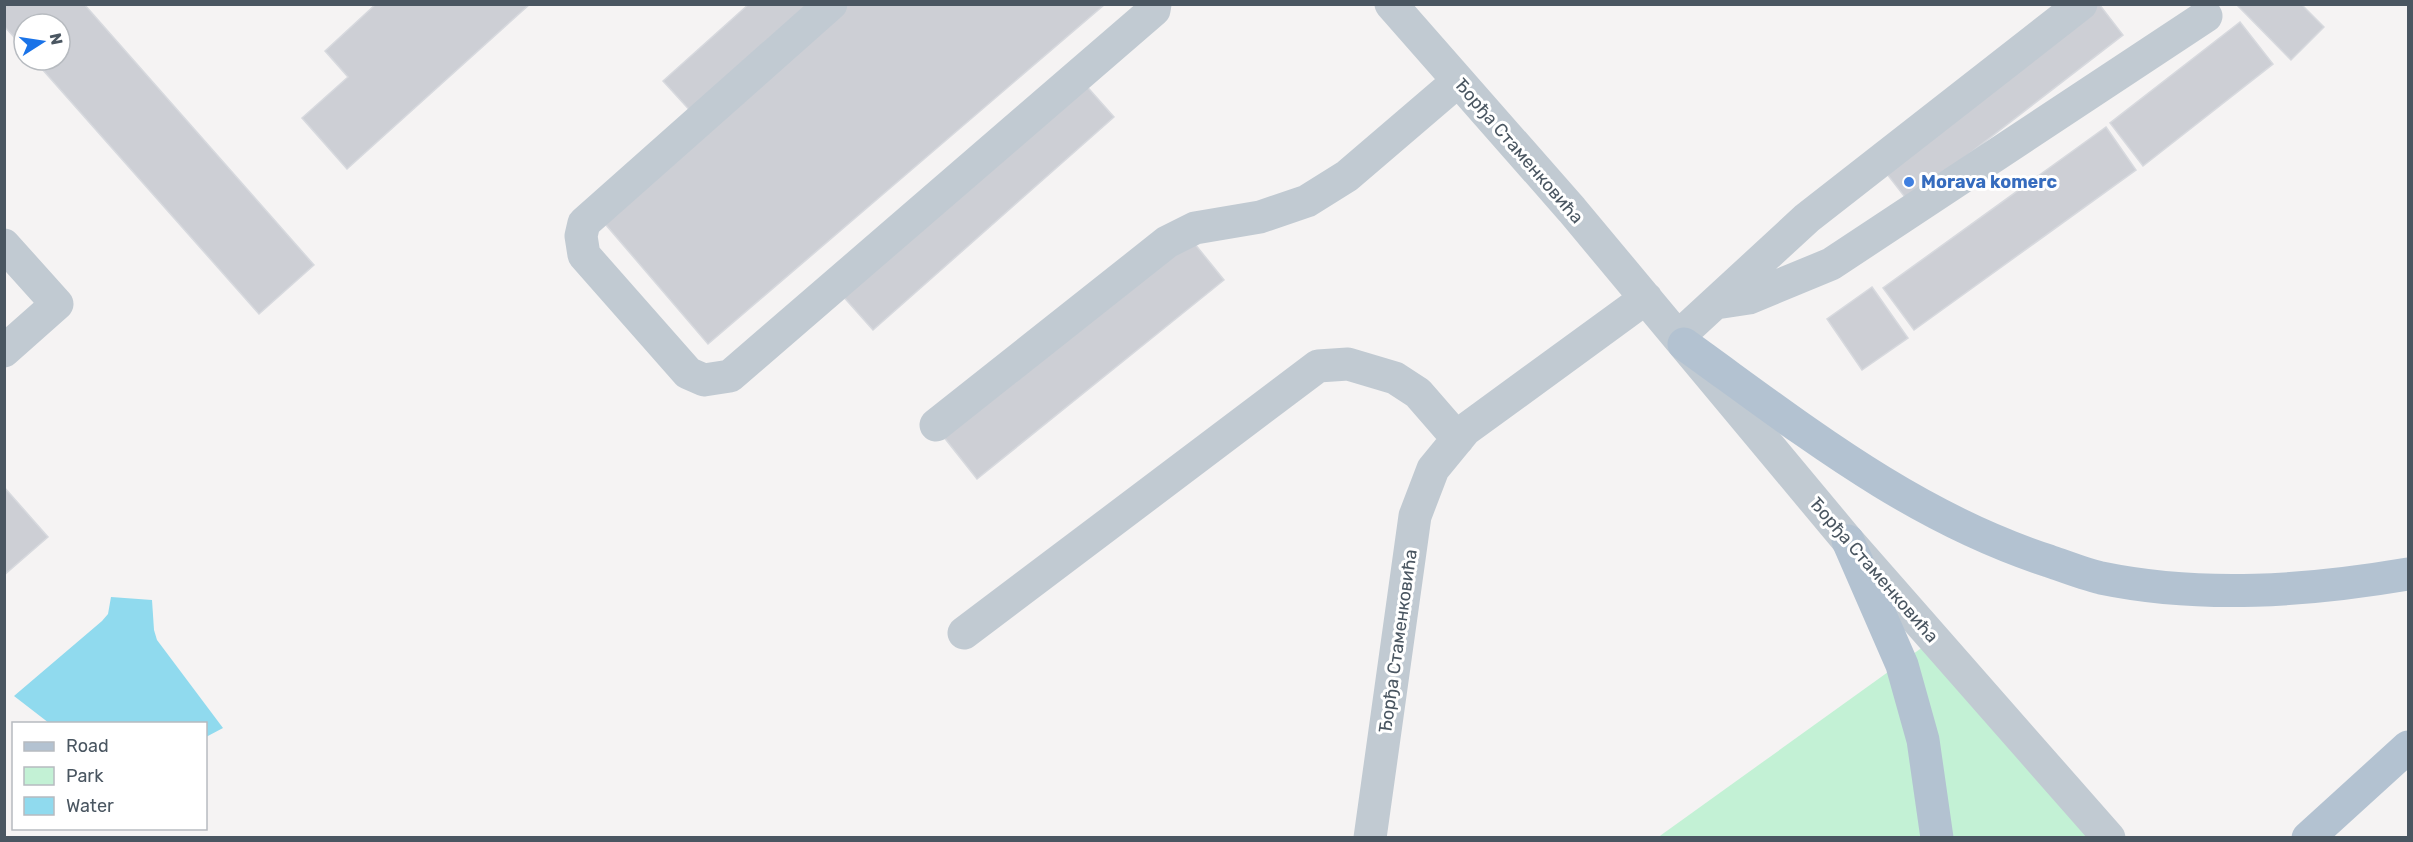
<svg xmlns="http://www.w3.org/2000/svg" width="2413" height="842" font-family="Rubik,sans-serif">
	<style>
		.green { fill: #c3f1d5 }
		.water { fill: #90daee }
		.building { fill: #cdcfd5; stroke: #d7d9de; stroke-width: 1.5 }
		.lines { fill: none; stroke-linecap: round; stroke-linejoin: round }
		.minor { stroke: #c1cad2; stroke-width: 33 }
		.major { stroke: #b3c2d1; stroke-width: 33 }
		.shop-dot { fill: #3f7fe0; stroke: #fff; stroke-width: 2 }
		.labels { text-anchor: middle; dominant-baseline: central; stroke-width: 6; stroke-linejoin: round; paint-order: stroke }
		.street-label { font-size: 18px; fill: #4a5661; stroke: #fff }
		.shop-label { font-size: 18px; font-weight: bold; fill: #366cbe; stroke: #fff; text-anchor: start }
	</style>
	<rect width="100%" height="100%" fill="#f5f3f3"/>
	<path class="green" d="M 1934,639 L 2109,838 L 1657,838 Z"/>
	<path class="water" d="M 111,597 L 152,600 L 154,630 L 157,640 L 223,728 L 206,737 L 206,724 L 49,723 L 14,696 L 102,621 L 108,614 Z"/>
	<path class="building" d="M 4,4 L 84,4 L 314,265 L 259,314 L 34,60 L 60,60 L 60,24 L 24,24 L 24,48 L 4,26 Z
		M 376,4 L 530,4 L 347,169 L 302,118 L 348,77 L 325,51 Z
		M 749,4 L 822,4 L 695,116 L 663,81 Z
		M 849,4 L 1104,5 L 708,344 L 600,218 Z
		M 2097,4 L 2099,4 L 2123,35 L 1908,201 L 1883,169 Z
		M 2236,4 L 2301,4 L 2324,27 L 2291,60 Z
		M 2240,22 L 2273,64 L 2143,166 L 2110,123 Z
		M 1082,81 L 1114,117 L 873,330 L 841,294 Z
		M 2106,127 L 2136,170 L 1914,330 L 1883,288 Z
		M 1190,238 L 1224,280 L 977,479 L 943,436 Z
		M 1872,287 L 1908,338 L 1862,370 L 1827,319 Z
		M 4,487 L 48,537 L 4,575 Z"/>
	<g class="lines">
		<path class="minor" d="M 831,4 L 584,223 L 581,236 L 584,255 L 688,373 L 704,380 L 730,376 L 1154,10 L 1155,4
			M 1391,4 L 1572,210 L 1848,541 L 2109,838
			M 4,245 L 57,304 L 4,351
			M 1716,303 L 1749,298 L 1831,264 L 2206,16
			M 1678,337 L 1807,218 L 2081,4
			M 936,425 L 1167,242 L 1195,228 L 1260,217 L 1307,201 L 1347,176 L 1458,81
			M 964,633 L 1318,366 L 1348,364 L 1395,378 L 1418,393 L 1458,439
			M 1370,838 L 1415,516 L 1433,469 L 1465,430 L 1646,298"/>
		<path class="major" d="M 1684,344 C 1801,428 1910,516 2049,561 C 2066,567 2084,574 2101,578 C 2203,599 2308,591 2408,574
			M 1848,541 L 1902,665 L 1923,740 L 1937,838
			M 2308,838 L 2408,747"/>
	</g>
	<circle class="shop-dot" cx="1909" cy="182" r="6"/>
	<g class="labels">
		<g class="street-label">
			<text transform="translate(1519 151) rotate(49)">Ђорђа Стаменковића</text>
			<text transform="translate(1874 570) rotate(49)">Ђорђа Стаменковића</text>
			<text transform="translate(1398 641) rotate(-82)">Ђорђа Стаменковића</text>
		</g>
		<g class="shop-label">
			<text x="1921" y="182">Morava komerc</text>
		</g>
	</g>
	<rect width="2413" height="842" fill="none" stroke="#4a5661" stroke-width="12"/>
	<rect x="12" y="722" width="195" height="108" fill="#ffffff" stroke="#b7bbc0" stroke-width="1.5"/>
	<rect x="24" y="742" width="30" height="9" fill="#b3c2d1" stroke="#b7bbc0" stroke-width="1.5"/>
	<text x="66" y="752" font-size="18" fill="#4a5661">Road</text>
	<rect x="24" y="767" width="30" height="18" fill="#c3f1d5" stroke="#b7bbc0" stroke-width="1.5"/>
	<text x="66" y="782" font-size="18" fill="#4a5661">Park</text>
	<rect x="24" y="797" width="30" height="18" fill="#90daee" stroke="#b7bbc0" stroke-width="1.5"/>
	<text x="66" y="812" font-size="18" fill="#4a5661">Water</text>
	<g transform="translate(42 42) rotate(78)"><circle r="28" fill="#ffffff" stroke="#b7bbc0" stroke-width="1.5"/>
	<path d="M0-4.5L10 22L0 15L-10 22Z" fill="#1a73e8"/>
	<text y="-9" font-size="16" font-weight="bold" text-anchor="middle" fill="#4a5661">N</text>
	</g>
</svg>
